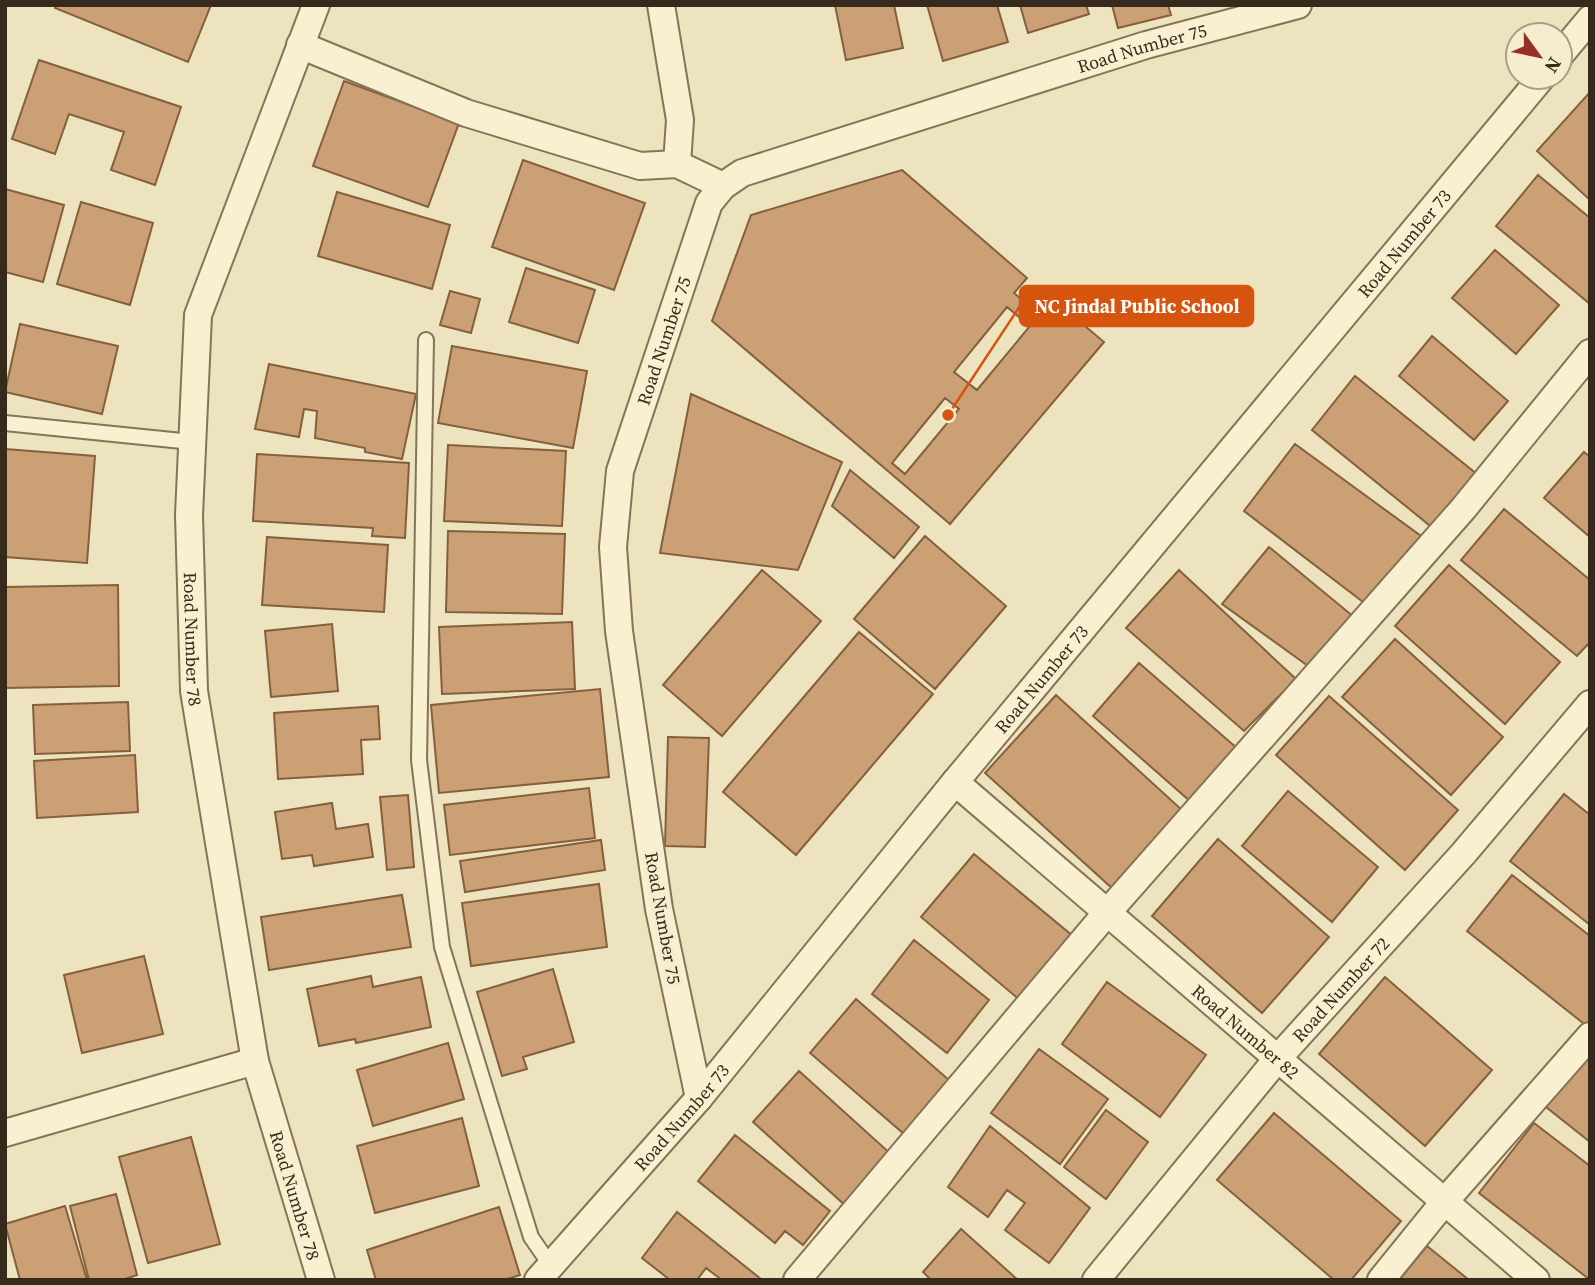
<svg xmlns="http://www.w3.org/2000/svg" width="1595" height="1285" font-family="'Source Serif 4',serif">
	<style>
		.building { fill: #cba074; stroke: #84603d; stroke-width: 2; fill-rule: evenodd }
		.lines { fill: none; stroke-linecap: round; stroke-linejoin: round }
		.service-casing { stroke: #857457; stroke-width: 18 }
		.minor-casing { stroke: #857457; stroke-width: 30 }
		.service { stroke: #f8f0d1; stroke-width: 14 }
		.minor { stroke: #f8f0d1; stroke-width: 26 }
		.labels { text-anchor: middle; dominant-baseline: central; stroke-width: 7; stroke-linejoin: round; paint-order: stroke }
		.street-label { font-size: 18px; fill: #352a1c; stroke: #f5edce }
		.leader { fill: none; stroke: #d6540e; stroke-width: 2.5 }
		.callout-dot { fill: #d6540e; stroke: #f5edce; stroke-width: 2.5 }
		.callout { fill: #d6540e; stroke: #d6540e; stroke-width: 2.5 }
		.callout-label { font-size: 19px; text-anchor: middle; font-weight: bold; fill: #fff }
	</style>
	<rect width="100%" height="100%" fill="#ede3bf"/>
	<path class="building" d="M 56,5 L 211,5 L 188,62 L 55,8 Z
		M 835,5 L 894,5 L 903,48 L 846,60 Z
		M 927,5 L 997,5 L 1008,42 L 943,61 Z
		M 1020,5 L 1086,5 L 1089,14 L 1028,33 Z
		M 1112,5 L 1168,5 L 1171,15 L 1118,28 Z
		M 39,60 L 181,107 L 155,185 L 111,170 L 124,132 L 69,114 L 55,154 L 12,139 Z
		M 344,81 L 459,123 L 428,207 L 313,166 Z
		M 1590,92 L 1590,200 L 1537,151 Z
		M 523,160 L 645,203 L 614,290 L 492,247 Z
		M 902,170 L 1027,278 L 1014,293 L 1041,316 L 1054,300 L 1104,342 L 950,524 L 712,321 L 751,215 ZM 1007,307 L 1030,326 L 977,390 L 954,372 ZM 945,398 L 959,409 L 905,474 L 892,463 Z
		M 1538,175 L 1590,218 L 1590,304 L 1496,226 Z
		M 5,189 L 64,205 L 43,282 L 5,272 Z
		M 337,192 L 450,225 L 432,289 L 318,256 Z
		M 81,202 L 153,223 L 130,305 L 57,284 Z
		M 1495,250 L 1559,305 L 1516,354 L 1452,298 Z
		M 526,268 L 595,290 L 578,343 L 509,322 Z
		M 450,291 L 480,299 L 471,333 L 440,325 Z
		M 20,324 L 118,346 L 102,414 L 5,392 Z
		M 1432,336 L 1508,401 L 1474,440 L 1399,376 Z
		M 452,346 L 587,371 L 573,448 L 438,423 Z
		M 269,364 L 416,394 L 402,459 L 365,452 L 365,448 L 315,438 L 317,411 L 304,409 L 299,437 L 255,429 Z
		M 1355,376 L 1478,475 L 1434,529 L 1312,430 Z
		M 691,394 L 842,462 L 798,570 L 660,553 Z
		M 1295,444 L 1421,536 L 1363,602 L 1244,511 Z
		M 448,445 L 566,451 L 562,526 L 444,521 Z
		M 5,449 L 95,456 L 87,563 L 5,557 Z
		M 1584,452 L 1590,457 L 1590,537 L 1544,498 Z
		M 257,454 L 409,463 L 405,538 L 372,536 L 373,528 L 253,521 Z
		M 850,470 L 919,527 L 894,558 L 832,506 Z
		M 1504,509 L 1590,580 L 1590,642 L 1577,656 L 1461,560 Z
		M 448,531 L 565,534 L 562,614 L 446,612 Z
		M 925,536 L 1006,606 L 935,689 L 854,619 Z
		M 267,537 L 388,545 L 384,612 L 262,605 Z
		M 1269,547 L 1354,617 L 1308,666 L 1222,604 Z
		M 1449,565 L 1560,662 L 1505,724 L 1395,626 Z
		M 762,570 L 821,621 L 722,736 L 663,685 Z
		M 1179,570 L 1296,679 L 1244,731 L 1126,628 Z
		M 118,585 L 119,686 L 5,688 L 5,587 Z
		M 572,622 L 575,689 L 442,694 L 439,627 Z
		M 332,624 L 338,691 L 271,697 L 265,631 Z
		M 859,632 L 933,694 L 796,855 L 723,792 Z
		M 1395,639 L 1503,737 L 1451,795 L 1342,697 Z
		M 1139,663 L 1238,749 L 1191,802 L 1093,716 Z
		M 600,689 L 609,777 L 439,793 L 431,705 Z
		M 1056,695 L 1183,811 L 1113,889 L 985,773 Z
		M 1329,696 L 1458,810 L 1405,870 L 1276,755 Z
		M 128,702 L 130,751 L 35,754 L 33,705 Z
		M 378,706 L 380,739 L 361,740 L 363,774 L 278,779 L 274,713 Z
		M 668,737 L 709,738 L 705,847 L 665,846 Z
		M 135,755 L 138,812 L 37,818 L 34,761 Z
		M 589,788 L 595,838 L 450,855 L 444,805 Z
		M 1288,791 L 1378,867 L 1332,922 L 1242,846 Z
		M 1564,794 L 1590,815 L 1590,925 L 1510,861 Z
		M 408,795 L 414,867 L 387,870 L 380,797 Z
		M 332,803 L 336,829 L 368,824 L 373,857 L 314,866 L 312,855 L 282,859 L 275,812 Z
		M 1218,839 L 1329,937 L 1262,1013 L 1152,916 Z
		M 601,840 L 605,870 L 465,892 L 460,861 Z
		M 974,854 L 1074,937 L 1021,1001 L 921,917 Z
		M 1512,875 L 1590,936 L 1590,1024 L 1588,1027 L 1467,931 Z
		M 599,884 L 607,947 L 471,966 L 462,903 Z
		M 402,895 L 411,947 L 269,970 L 261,917 Z
		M 914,940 L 989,1000 L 947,1053 L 872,994 Z
		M 144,956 L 163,1034 L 82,1053 L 64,975 Z
		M 553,969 L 574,1042 L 523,1057 L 527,1069 L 502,1076 L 477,992 Z
		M 371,976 L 373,987 L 421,977 L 431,1027 L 356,1043 L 355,1039 L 319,1046 L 307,989 Z
		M 1385,977 L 1492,1070 L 1425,1146 L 1319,1054 Z
		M 1107,982 L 1206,1055 L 1160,1117 L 1062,1044 Z
		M 856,999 L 957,1087 L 911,1140 L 810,1053 Z
		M 448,1043 L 464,1099 L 373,1126 L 357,1070 Z
		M 1039,1049 L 1108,1099 L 1060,1164 L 991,1113 Z
		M 1588,1054 L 1590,1056 L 1590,1142 L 1546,1107 Z
		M 799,1071 L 893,1156 L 847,1207 L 753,1122 Z
		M 1106,1110 L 1148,1142 L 1106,1199 L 1064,1167 Z
		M 1274,1113 L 1401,1221 L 1351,1280 L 1334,1280 L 1217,1180 Z
		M 462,1118 L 479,1186 L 375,1213 L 357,1146 Z
		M 1534,1123 L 1590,1166 L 1590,1280 L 1479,1193 Z
		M 990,1126 L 1090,1208 L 1049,1263 L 1005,1230 L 1025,1203 L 1007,1190 L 988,1217 L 948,1187 Z
		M 735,1135 L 830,1211 L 803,1245 L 785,1231 L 775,1243 L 698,1181 Z
		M 191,1137 L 220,1244 L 148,1263 L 119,1157 Z
		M 116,1194 L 137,1275 L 122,1280 L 89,1280 L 70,1206 Z
		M 65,1206 L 87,1280 L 20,1280 L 5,1224 Z
		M 499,1207 L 520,1275 L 504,1280 L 376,1280 L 367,1250 Z
		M 677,1212 L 761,1279 L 722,1280 L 706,1268 L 697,1280 L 670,1280 L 642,1258 Z
		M 961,1229 L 1018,1280 L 931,1280 L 923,1272 Z
		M 1427,1246 L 1469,1280 L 1399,1280 Z"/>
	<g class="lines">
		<g class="service-casing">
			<path id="service" d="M 426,340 L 419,760 L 442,947 L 531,1237 L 551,1266
				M 5,423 L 192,442"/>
		</g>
		<g class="minor-casing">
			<g id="minor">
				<path id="s1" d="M 316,5 L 198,315 L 189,515 L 194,691 L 255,1061 L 321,1280"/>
				<path d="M 661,5 L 680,120 L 677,164"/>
				<path d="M 300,45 L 466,113 L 640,166 L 677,164 L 723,186"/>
				<path d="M 1560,55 L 1590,19"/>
				<path id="s2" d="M 955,782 L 1536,1280"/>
				<path id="s3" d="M 699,1098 L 659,909 L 619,631 L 613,547 L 620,471 L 709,203 L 723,186 L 742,173 L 1146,45 L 1298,5"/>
				<path d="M 5,1133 L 255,1061"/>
				<path id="s4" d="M 538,1280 L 699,1098 L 955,782 L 1542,77"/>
				<path d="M 797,1280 L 1099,922 L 1463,509 L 1590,353"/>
				<path id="s5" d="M 1096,1280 L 1278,1058 L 1463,854 L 1590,704"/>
				<path d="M 1381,1280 L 1445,1201 L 1590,1036"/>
			</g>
		</g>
		<use href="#service" class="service"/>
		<use href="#minor" class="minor"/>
	</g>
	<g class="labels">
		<g class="street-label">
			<text stroke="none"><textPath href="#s3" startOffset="1381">Road Number 75</textPath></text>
			<text stroke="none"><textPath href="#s4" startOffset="1351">Road Number 73</textPath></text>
			<text stroke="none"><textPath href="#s3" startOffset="772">Road Number 75</textPath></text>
			<text stroke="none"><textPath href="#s1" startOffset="656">Road Number 78</textPath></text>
			<text stroke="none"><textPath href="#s4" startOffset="784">Road Number 73</textPath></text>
			<text transform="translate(663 918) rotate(80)">Road Number 75</text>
			<text stroke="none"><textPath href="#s5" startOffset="380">Road Number 72</textPath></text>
			<text stroke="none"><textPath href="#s2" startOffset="383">Road Number 82</textPath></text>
			<text stroke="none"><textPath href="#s4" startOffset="217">Road Number 73</textPath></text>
			<text stroke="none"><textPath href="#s1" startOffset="1223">Road Number 78</textPath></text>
		</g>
	</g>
	<path class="leader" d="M948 415L1020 306"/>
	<circle class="callout-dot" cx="948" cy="415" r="7"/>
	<rect class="callout" x="1020" y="286" width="233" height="40" rx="7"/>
	<g class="callout-label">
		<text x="1137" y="313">NC Jindal Public School</text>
	</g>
	<rect width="1595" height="1285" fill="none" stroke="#352a1c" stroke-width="14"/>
	<g transform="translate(1539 56) rotate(123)"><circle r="33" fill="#f5edce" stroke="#a89f87" stroke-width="2"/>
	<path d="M0-5L12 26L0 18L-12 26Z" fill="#943028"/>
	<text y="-10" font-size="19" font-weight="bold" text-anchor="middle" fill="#352a1c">N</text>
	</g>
</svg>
